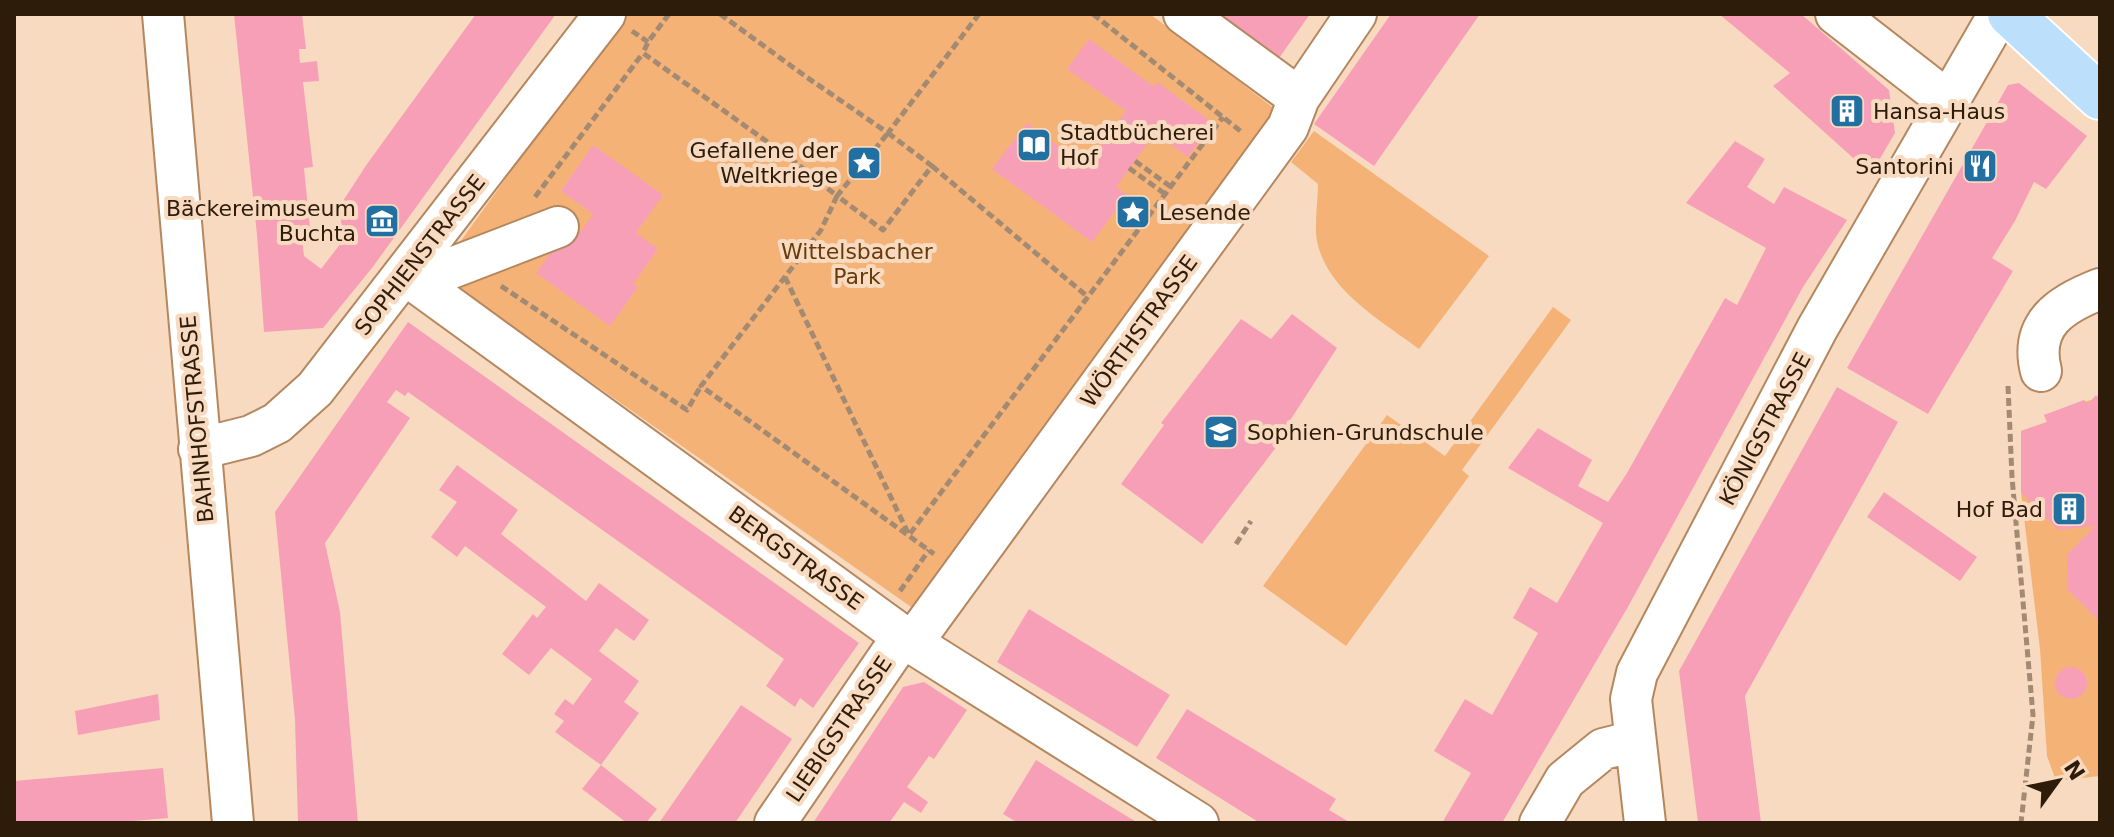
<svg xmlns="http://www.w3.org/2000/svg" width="2114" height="837" font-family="'DejaVu Sans',sans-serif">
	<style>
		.green { fill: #f4b277 }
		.building { fill: #f89fb8 }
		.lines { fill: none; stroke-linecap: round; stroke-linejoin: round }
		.minor-casing { stroke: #b5875f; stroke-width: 44 }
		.major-casing { stroke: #fff; stroke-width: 48 }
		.path { stroke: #a38a73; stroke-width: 5; stroke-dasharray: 8 4; stroke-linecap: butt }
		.minor { stroke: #fff; stroke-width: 40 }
		.major { stroke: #bce0fc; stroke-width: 44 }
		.labels { text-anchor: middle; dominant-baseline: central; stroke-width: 8; stroke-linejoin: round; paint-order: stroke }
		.poi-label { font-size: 22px; fill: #2e1c0b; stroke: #f8dac0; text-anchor: start }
		.park-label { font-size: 22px; fill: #673c0d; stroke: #f8dac0 }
		.street-label { font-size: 22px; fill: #2e1c0b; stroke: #f8dac0 }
	</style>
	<rect width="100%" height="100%" fill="#f8dac0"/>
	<path class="green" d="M 624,14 L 1150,14 L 1275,109 L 914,609 L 437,274 Z
		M 1314,131 L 1489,256 L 1419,349 C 1382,321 1327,291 1317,241 C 1314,224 1318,202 1318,184 L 1291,162 Z
		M 1553,307 L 1571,320 L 1462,470 L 1469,476 L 1346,646 L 1263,586 L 1387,415 L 1445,456 Z
		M 2100,397 L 2100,776 L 2056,781 L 2047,756 L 2040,649 L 2021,492 L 2021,431 L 2047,422 L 2044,415 Z"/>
	<path class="building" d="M 234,14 L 302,14 L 306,49 L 299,49 L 300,63 L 317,61 L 319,81 L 303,82 L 313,167 L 304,168 L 310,229 L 301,230 L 304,256 L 321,269 L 341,243 L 341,204 L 367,164 L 476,14 L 556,14 L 372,268 L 323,328 L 264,332 L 257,235 Z
		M 1210,14 L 1310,14 L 1277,61 Z
		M 1391,14 L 1480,14 L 1374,166 L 1314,124 Z
		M 1719,14 L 1801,14 L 1889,90 L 1895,133 L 1871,174 L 1773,86 L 1790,73 Z
		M 1089,39 L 1154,87 L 1157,82 L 1213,123 L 1188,157 L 1155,133 L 1116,187 L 1127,195 L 1092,242 L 992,169 L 1027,123 L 1086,166 L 1126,111 L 1067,69 Z
		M 2019,83 L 2087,136 L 2046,189 L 2034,182 L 2015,221 L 1992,258 L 2013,271 L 1928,414 L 1847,368 L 2008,85 Z
		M 1735,141 L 1765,159 L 1747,187 L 1774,204 L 1784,187 L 1847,220 L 1803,287 L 1629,605 L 1502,823 L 1442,823 L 1471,773 L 1434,751 L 1465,699 L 1492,715 L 1538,633 L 1513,618 L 1530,587 L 1557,603 L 1603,523 L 1508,468 L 1538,428 L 1592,460 L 1578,486 L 1608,502 L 1627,473 L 1725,298 L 1737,305 L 1766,248 L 1686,203 Z
		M 593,145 L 663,195 L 636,233 L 658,249 L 633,284 L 638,287 L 610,326 L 536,273 L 564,234 L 574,241 L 593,214 L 561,191 Z
		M 1292,314 L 1337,348 L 1278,439 L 1281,441 L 1202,544 L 1121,484 L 1164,425 L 1161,423 L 1241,319 L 1271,339 Z
		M 408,322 L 859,643 L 813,708 L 800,698 L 795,707 L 766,686 L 784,659 L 408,392 L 405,396 L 396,390 L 387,402 L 410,418 L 325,543 L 340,612 L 358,823 L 298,823 L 295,720 L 275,512 Z
		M 1837,387 L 1898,422 L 1745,696 L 1761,823 L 1698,823 L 1679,671 Z
		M 2096,395 L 2100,399 L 2100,622 L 2068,590 L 2067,555 L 2095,526 L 2058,530 L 2021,492 L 2021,431 L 2047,422 L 2044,415 L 2084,400 L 2088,404 Z
		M 457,465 L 518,510 L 501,534 L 586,601 L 599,583 L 649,620 L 634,641 L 616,628 L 599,651 L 639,681 L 624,702 L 639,713 L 601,765 L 555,732 L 564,721 L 554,714 L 565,699 L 573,705 L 592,679 L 551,648 L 529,675 L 502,654 L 533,614 L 537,618 L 546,607 L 465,546 L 457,557 L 431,537 L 457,502 L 439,490 Z
		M 1884,492 L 1977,557 L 1960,581 L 1867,517 Z
		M 1029,609 L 1170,695 L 1137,747 L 997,662 Z
		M2055 683a16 16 0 1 1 32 0a16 16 0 1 1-32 0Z
		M 924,682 L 967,710 L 934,759 L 929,756 L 907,787 L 928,802 L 921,813 L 904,802 L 889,823 L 813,823 L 903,687 Z
		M 158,694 L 160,720 L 78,735 L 75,711 Z
		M 741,705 L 792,739 L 735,823 L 659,823 Z
		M 1187,709 L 1336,799 L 1329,810 L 1351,823 L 1260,823 L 1156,758 Z
		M 1036,760 L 1089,793 L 1138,823 L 1018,823 L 1003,814 Z
		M 601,765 L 657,809 L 646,823 L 627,823 L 582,789 Z
		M 163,768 L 168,818 L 110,823 L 14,823 L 14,781 Z"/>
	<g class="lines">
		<g class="minor-casing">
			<path id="minor" d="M 163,14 L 233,823
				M 1184,14 L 1299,98
				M 1836,14 L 1948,101
				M 406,275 L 912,643 L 1198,823
				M 415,282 L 558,227
				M 2041,371 C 2029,324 2061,304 2100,289
				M 199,449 L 251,436 L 277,423 L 315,389 L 605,14
				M 912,643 L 1288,127 L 1299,98 L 1356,14
				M 775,823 L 903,636
				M 1540,823 L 1565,780 L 1603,749 L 1635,741
				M 1645,823 L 1631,699 L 1637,673 L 1817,329 L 1999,14"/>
		</g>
		<g class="major-casing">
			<path id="major" d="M 2010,14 L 2100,97"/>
		</g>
		<path class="path" d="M 669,14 L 648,42 L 643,53 L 790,158 L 837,196 L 821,230 L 701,386 L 934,554
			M 720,14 L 805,76 L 888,133 L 979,14
			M 1093,14 L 1243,133
			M 632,31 L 648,42
			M 888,133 L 932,166 L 883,230 L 837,196 Z
			M 1135,161 L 1171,187
			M 932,166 L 1088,297
			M 1129,168 L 1165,194
			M 535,197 L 643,53
			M 785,277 L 909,535 L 1223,117
			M 501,286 L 687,410 L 701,386
			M 2008,386 L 2012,477 L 2033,715 L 2021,823
			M 1236,544 L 1251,521
			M 900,591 L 929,550"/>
		<use href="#minor" class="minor"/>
		<use href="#major" class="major"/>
	</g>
	<defs>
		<g id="building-square" transform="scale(1.8)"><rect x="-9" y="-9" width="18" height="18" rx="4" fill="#2270a2" stroke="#f8dac0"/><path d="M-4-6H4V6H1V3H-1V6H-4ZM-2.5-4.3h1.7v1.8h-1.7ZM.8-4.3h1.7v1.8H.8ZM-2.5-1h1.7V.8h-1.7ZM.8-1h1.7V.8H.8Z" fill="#fff"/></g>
		<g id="library-square" transform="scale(1.8)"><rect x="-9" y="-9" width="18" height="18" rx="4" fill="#2270a2" stroke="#f8dac0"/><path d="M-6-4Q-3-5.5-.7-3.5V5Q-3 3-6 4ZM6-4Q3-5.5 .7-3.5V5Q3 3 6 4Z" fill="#fff"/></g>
		<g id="sight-square" transform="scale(1.8)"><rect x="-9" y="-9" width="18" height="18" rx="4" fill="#2270a2" stroke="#f8dac0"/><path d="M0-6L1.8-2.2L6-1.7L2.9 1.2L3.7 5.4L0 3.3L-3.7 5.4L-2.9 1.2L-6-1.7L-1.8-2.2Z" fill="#fff"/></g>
		<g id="restaurant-square" transform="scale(1.8)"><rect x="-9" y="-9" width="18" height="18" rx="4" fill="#2270a2" stroke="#f8dac0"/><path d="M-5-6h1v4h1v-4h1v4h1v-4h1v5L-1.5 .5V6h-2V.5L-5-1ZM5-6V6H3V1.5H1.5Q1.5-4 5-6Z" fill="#fff"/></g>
		<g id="museum-square" transform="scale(1.8)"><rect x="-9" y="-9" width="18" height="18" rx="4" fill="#2270a2" stroke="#f8dac0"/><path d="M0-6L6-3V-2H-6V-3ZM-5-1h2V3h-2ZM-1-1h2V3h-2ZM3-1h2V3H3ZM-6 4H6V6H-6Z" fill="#fff"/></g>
		<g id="school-square" transform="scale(1.8)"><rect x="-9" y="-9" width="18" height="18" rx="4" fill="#2270a2" stroke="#f8dac0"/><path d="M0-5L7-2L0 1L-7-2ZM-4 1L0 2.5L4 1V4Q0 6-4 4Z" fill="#fff"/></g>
	</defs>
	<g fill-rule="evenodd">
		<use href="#building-square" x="1847" y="111"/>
		<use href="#library-square" x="1034" y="145"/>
		<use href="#sight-square" x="864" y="163"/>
		<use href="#restaurant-square" x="1980" y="166"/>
		<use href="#sight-square" x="1133" y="212"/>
		<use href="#museum-square" x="382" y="221"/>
		<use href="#school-square" x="1221" y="432"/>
		<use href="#building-square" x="2069" y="509"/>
	</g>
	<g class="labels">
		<g class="poi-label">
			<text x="1873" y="111">Hansa-Haus</text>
			<text x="1060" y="132">Stadtbücherei<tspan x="1060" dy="25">Hof</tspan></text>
			<text x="838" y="150" text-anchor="end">Gefallene der<tspan x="838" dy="25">Weltkriege</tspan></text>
			<text x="1954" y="166" text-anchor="end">Santorini</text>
			<text x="356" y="208" text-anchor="end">Bäckereimuseum<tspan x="356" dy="25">Buchta</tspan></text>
			<text x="1159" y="212">Lesende</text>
			<text x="1247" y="432">Sophien-Grundschule</text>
			<text x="2043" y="509" text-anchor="end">Hof Bad</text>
		</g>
		<g class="park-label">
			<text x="857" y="251">Wittelsbacher<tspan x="857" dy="25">Park</tspan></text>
		</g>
		<g class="street-label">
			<text transform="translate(420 255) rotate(-52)">SOPHIENSTRASSE</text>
			<text transform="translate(1139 331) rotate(-54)">WÖRTHSTRASSE</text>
			<text transform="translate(197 419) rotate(-95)">BAHNHOFSTRASSE</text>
			<text transform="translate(1765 429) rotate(-62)">KÖNIGSTRASSE</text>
			<text transform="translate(796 558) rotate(36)">BERGSTRASSE</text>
			<text transform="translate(839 729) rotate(-56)">LIEBIGSTRASSE</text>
		</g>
	</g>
	<rect width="2114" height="837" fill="none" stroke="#2e1c0b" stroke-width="32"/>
	<g transform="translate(2058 781) rotate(57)" stroke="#f8dac0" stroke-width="6" paint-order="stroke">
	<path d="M0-6L14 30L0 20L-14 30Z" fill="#2e1c0b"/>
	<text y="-12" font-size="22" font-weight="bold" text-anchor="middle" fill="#2e1c0b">N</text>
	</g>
</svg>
